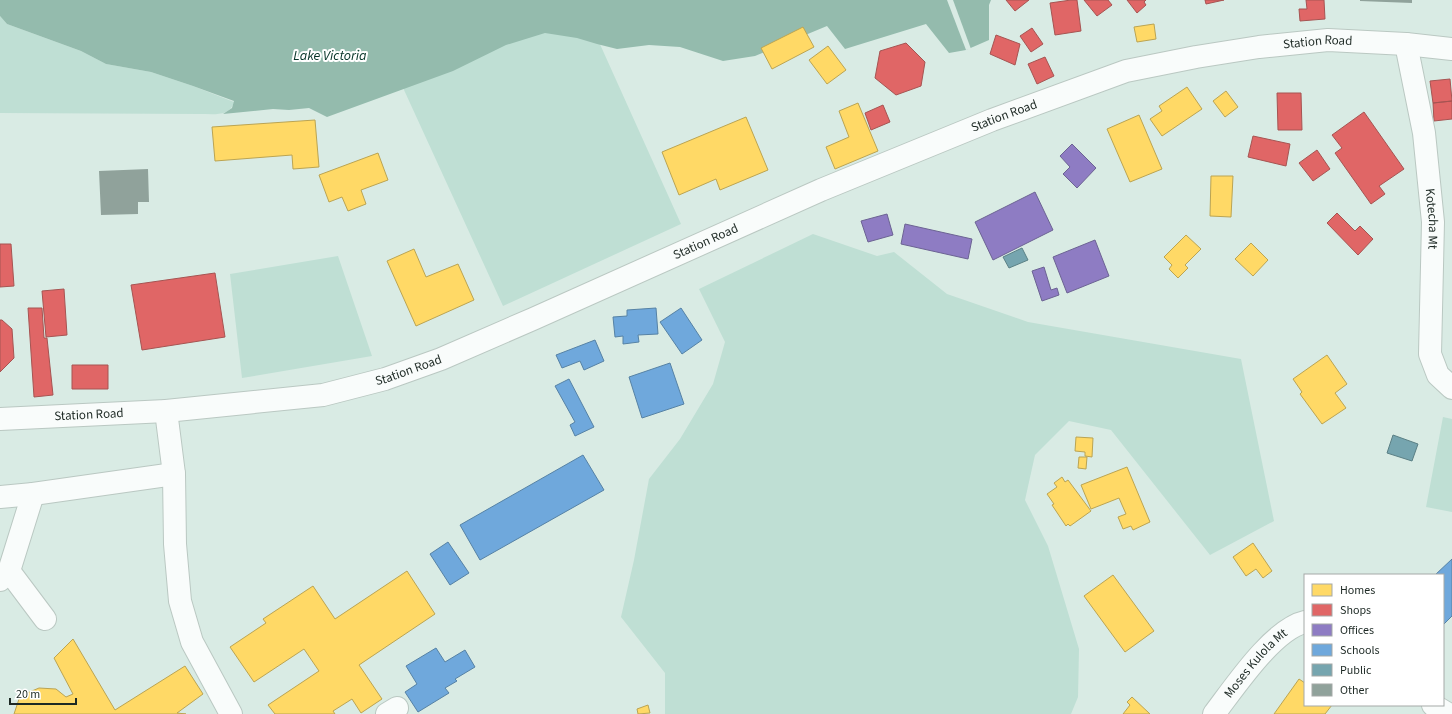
<svg xmlns="http://www.w3.org/2000/svg" width="1452" height="714" font-family="'Source Sans 3',sans-serif">
	<style>
		.green { fill: #bfdfd4 }
		.water { fill: #94bbad }
		.pier { fill: #d9ebe4 }
		.homes { fill: #ffd966; stroke: #bba452 }
		.shops { fill: #e06666; stroke: #a65452 }
		.offices { fill: #8e7cc3; stroke: #6c6393 }
		.schools { fill: #6fa8dc; stroke: #5682a5 }
		.public { fill: #76a5af; stroke: #5b8085 }
		.building { fill: #90a29b }
		.lines { fill: none; stroke-linecap: round; stroke-linejoin: round }
		.minor-casing { stroke: #bac8c2; stroke-width: 24 }
		.minor { stroke: #f9fcfb; stroke-width: 22 }
		.labels { text-anchor: middle; dominant-baseline: central; stroke-width: 4; stroke-linejoin: round; paint-order: stroke }
		.street-label { font-size: 13px; fill: #1d2924; stroke: #fff }
		.water-label { font-size: 14px; font-style: italic; fill: #053327; stroke: #fff }
	</style>
	<rect width="100%" height="100%" fill="#d9ebe4"/>
	<path class="green" d="M 585,11 L 681,224 L 503,306 L 399,79 Z
		M 0,16 L 7,24 L 81,51 L 106,64 L 151,72 L 193,86 L 234,102 C 230,117 213,114 200,114 L 0,113 Z
		M 813,234 L 877,256 L 894,252 L 947,294 L 1028,322 L 1241,359 L 1274,521 L 1210,555 L 1111,430 L 1069,421 L 1035,455 L 1025,500 L 1048,546 L 1079,649 L 1078,697 L 1071,714 L 665,714 L 665,673 L 621,617 L 634,560 L 649,479 L 680,439 L 713,384 L 725,342 L 699,289 Z
		M 338,256 L 372,356 L 242,378 L 230,274 Z
		M 1443,417 L 1452,419 L 1452,512 L 1426,507 Z"/>
	<path class="water" d="M 0,0 L 991,0 L 989,5 L 989,40 L 966,50 L 949,53 L 926,24 L 845,49 L 827,26 L 755,56 L 723,61 L 680,47 L 649,45 L 617,49 L 597,44 L 577,38 L 545,33 L 506,45 L 453,71 L 327,117 L 309,108 L 289,110 L 273,109 L 223,114 L 232,108 L 234,101 L 193,86 L 151,72 L 106,64 L 81,51 L 7,24 L 0,16 Z"/>
	<path class="pier" d="M 947,0 L 953,0 L 971,49 L 966,50 Z"/>
	<path class="homes" d="M 1154,24 L 1156,39 L 1137,42 L 1134,27 Z
		M 803,27 L 814,47 L 772,69 L 761,48 Z
		M 828,46 L 846,70 L 827,84 L 809,60 Z
		M 1187,87 L 1202,109 L 1162,136 L 1150,119 L 1162,111 L 1159,106 Z
		M 1226,91 L 1238,107 L 1225,117 L 1213,101 Z
		M 858,103 L 878,151 L 835,169 L 826,147 L 849,137 L 839,111 Z
		M 1139,115 L 1162,169 L 1130,182 L 1107,129 Z
		M 746,117 L 768,170 L 720,190 L 716,179 L 679,195 L 662,152 Z
		M 315,120 L 319,167 L 293,169 L 292,155 L 215,161 L 212,127 Z
		M 378,153 L 388,180 L 361,190 L 366,204 L 348,211 L 342,197 L 329,202 L 319,175 Z
		M 1211,176 L 1233,176 L 1231,217 L 1210,216 Z
		M 1186,235 L 1201,249 L 1185,265 L 1188,268 L 1178,278 L 1169,269 L 1172,265 L 1164,257 Z
		M 1251,243 L 1268,260 L 1253,276 L 1235,259 Z
		M 414,249 L 426,277 L 458,264 L 474,300 L 416,326 L 387,261 Z
		M 1327,355 L 1347,384 L 1335,393 L 1346,408 L 1322,424 L 1300,394 L 1302,392 L 1293,379 Z
		M 1076,437 L 1093,438 L 1092,457 L 1085,456 L 1085,452 L 1075,451 Z
		M 1079,457 L 1087,457 L 1086,469 L 1078,468 Z
		M 1127,467 L 1150,522 L 1133,530 L 1131,526 L 1123,529 L 1118,517 L 1126,514 L 1119,498 L 1091,509 L 1081,485 Z
		M 1062,477 L 1065,482 L 1068,480 L 1091,511 L 1070,526 L 1068,524 L 1066,526 L 1052,505 L 1054,504 L 1047,494 L 1057,487 L 1054,483 Z
		M 1253,543 L 1272,571 L 1263,578 L 1256,569 L 1246,576 L 1233,557 Z
		M 407,571 L 435,614 L 359,665 L 382,699 L 361,713 L 352,699 L 333,711 L 335,714 L 275,714 L 268,705 L 319,671 L 304,649 L 254,682 L 230,647 L 266,623 L 263,619 L 313,586 L 335,619 Z
		M 1113,575 L 1154,631 L 1125,652 L 1084,596 Z
		M 73,639 L 115,710 L 185,666 L 203,694 L 177,713 L 186,714 L 14,714 L 20,696 L 39,688 L 56,689 L 66,697 L 73,694 L 54,658 Z
		M 1299,679 L 1305,683 L 1305,705 L 1332,705 L 1325,714 L 1274,714 Z
		M 1132,697 L 1150,714 L 1123,714 L 1130,705 L 1127,702 Z
		M 648,705 L 650,713 L 638,714 L 637,709 Z"/>
	<path class="shops" d="M 1006,0 L 1029,0 L 1015,11 Z
		M 1071,0 L 1077,0 L 1081,31 L 1055,35 L 1050,3 Z
		M 1084,0 L 1108,0 L 1112,5 L 1097,16 Z
		M 1127,0 L 1146,0 L 1144,2 L 1146,5 L 1137,13 Z
		M 1205,0 L 1224,0 L 1206,4 Z
		M 1306,0 L 1324,0 L 1325,19 L 1300,21 L 1299,9 L 1307,9 Z
		M 1032,28 L 1043,44 L 1031,52 L 1020,36 Z
		M 996,35 L 1020,44 L 1015,65 L 990,54 Z
		M 906,43 L 925,62 L 921,86 L 896,95 L 875,78 L 880,51 Z
		M 1045,57 L 1054,76 L 1037,84 L 1028,64 Z
		M 1450,79 L 1452,101 L 1433,103 L 1430,81 Z
		M 1277,93 L 1301,93 L 1302,130 L 1278,130 Z
		M 1452,101 L 1452,119 L 1434,121 L 1433,103 Z
		M 883,105 L 890,122 L 871,130 L 865,113 Z
		M 1364,112 L 1404,169 L 1379,186 L 1385,194 L 1371,204 L 1335,153 L 1342,148 L 1332,135 Z
		M 1253,136 L 1290,144 L 1286,166 L 1248,157 Z
		M 1317,150 L 1330,169 L 1313,181 L 1299,163 Z
		M 1337,213 L 1355,231 L 1360,226 L 1373,239 L 1358,255 L 1327,223 Z
		M 0,244 L 11,244 L 14,286 L 0,287 Z
		M 215,273 L 225,337 L 142,350 L 131,285 Z
		M 64,289 L 67,335 L 46,337 L 42,291 Z
		M 28,308 L 42,308 L 44,338 L 47,338 L 53,395 L 34,397 Z
		M 0,320 L 2,320 L 12,329 L 14,358 L 0,372 Z
		M 72,365 L 108,365 L 108,389 L 72,389 Z"/>
	<path class="offices" d="M 1072,144 L 1096,168 L 1077,188 L 1063,174 L 1070,167 L 1060,156 Z
		M 1035,192 L 1053,230 L 993,260 L 975,222 Z
		M 887,214 L 893,235 L 868,242 L 861,221 Z
		M 905,224 L 972,239 L 968,259 L 901,244 Z
		M 1095,240 L 1109,276 L 1067,293 L 1053,257 Z
		M 1044,267 L 1051,290 L 1057,288 L 1059,295 L 1042,301 L 1032,271 Z"/>
	<path class="schools" d="M 656,308 L 658,334 L 638,335 L 639,342 L 623,344 L 623,336 L 615,337 L 613,317 L 627,316 L 627,310 Z
		M 681,308 L 702,340 L 682,354 L 660,322 Z
		M 595,340 L 604,361 L 584,370 L 580,361 L 562,368 L 556,355 Z
		M 670,363 L 684,404 L 642,418 L 629,377 Z
		M 569,379 L 594,427 L 575,436 L 570,425 L 575,422 L 555,386 Z
		M 583,455 L 604,490 L 480,560 L 460,525 Z
		M 448,542 L 469,573 L 450,585 L 430,554 Z
		M 1452,559 L 1452,616 L 1443,625 L 1443,575 L 1435,575 Z
		M 436,648 L 445,662 L 465,650 L 475,667 L 455,679 L 457,681 L 445,688 L 449,693 L 418,712 L 405,692 L 417,684 L 406,666 Z"/>
	<path class="public" d="M 1022,248 L 1028,260 L 1009,268 L 1003,257 Z
		M 1393,435 L 1418,444 L 1412,461 L 1387,453 Z"/>
	<path class="building" d="M 1360,0 L 1412,0 L 1412,3 L 1360,1 Z
		M 148,169 L 149,202 L 138,202 L 138,214 L 101,215 L 99,171 Z"/>
	<g class="lines">
		<g class="minor-casing">
			<g id="minor">
				<path id="s1" d="M 1406,44 L 1424,133 L 1433,222 L 1430,354 L 1438,375 L 1452,388"/>
				<path d="M 166,411 L 174,474 L 175,544 L 180,601 L 192,642 L 231,714"/>
				<path id="s2" d="M 0,419 L 166,411 L 323,395 L 385,379 L 441,359 L 533,319 L 821,190 L 992,120 L 1126,71 L 1196,57 L 1259,47 L 1328,40 L 1406,44 L 1452,49"/>
				<path d="M 0,497 L 33,494 L 174,474"/>
				<path d="M 9,571 L 45,619"/>
				<path d="M 0,580 L 9,571 L 33,494"/>
				<path d="M 1433,705 L 1448,714"/>
				<path d="M 387,714 L 397,708"/>
				<path id="s3" d="M 1214,714 C 1234,688 1273,629 1305,622"/>
			</g>
		</g>
		<use href="#minor" class="minor"/>
	</g>
	<g class="labels">
		<g class="street-label">
			<text stroke="none"><textPath href="#s2" startOffset="1385">Station Road</textPath></text>
			<text stroke="none"><textPath href="#s2" startOffset="1061">Station Road</textPath></text>
			<text stroke="none"><textPath href="#s1" startOffset="177">Kotecha Mt</textPath></text>
			<text stroke="none"><textPath href="#s2" startOffset="737">Station Road</textPath></text>
			<text stroke="none"><textPath href="#s2" startOffset="413">Station Road</textPath></text>
			<text stroke="none"><textPath href="#s2" startOffset="89">Station Road</textPath></text>
			<text stroke="none"><textPath href="#s3" startOffset="66">Moses Kulola Mt</textPath></text>
		</g>
		<g class="water-label">
			<text x="330" y="56">Lake Victoria</text>
		</g>
	</g>
	<rect x="1304" y="574" width="140" height="132" fill="#ffffff" stroke="#a5a9a7"/>
	<rect x="1312" y="584" width="20" height="12" fill="#ffd966" stroke="#a5a9a7"/>
	<text x="1340" y="594" font-size="12" fill="#1d2924">Homes</text>
	<rect x="1312" y="604" width="20" height="12" fill="#e06666" stroke="#a5a9a7"/>
	<text x="1340" y="614" font-size="12" fill="#1d2924">Shops</text>
	<rect x="1312" y="624" width="20" height="12" fill="#8e7cc3" stroke="#a5a9a7"/>
	<text x="1340" y="634" font-size="12" fill="#1d2924">Offices</text>
	<rect x="1312" y="644" width="20" height="12" fill="#6fa8dc" stroke="#a5a9a7"/>
	<text x="1340" y="654" font-size="12" fill="#1d2924">Schools</text>
	<rect x="1312" y="664" width="20" height="12" fill="#76a5af" stroke="#a5a9a7"/>
	<text x="1340" y="674" font-size="12" fill="#1d2924">Public</text>
	<rect x="1312" y="684" width="20" height="12" fill="#90a29b" stroke="#a5a9a7"/>
	<text x="1340" y="694" font-size="12" fill="#1d2924">Other</text>
	<path d="M10 698v6h66v-6" fill="none" stroke="#1d2924" stroke-width="2"/>
	<text x="16" y="698" font-size="12" fill="#1d2924" stroke="#ffffff" stroke-width="3" paint-order="stroke">20 m</text>
</svg>
